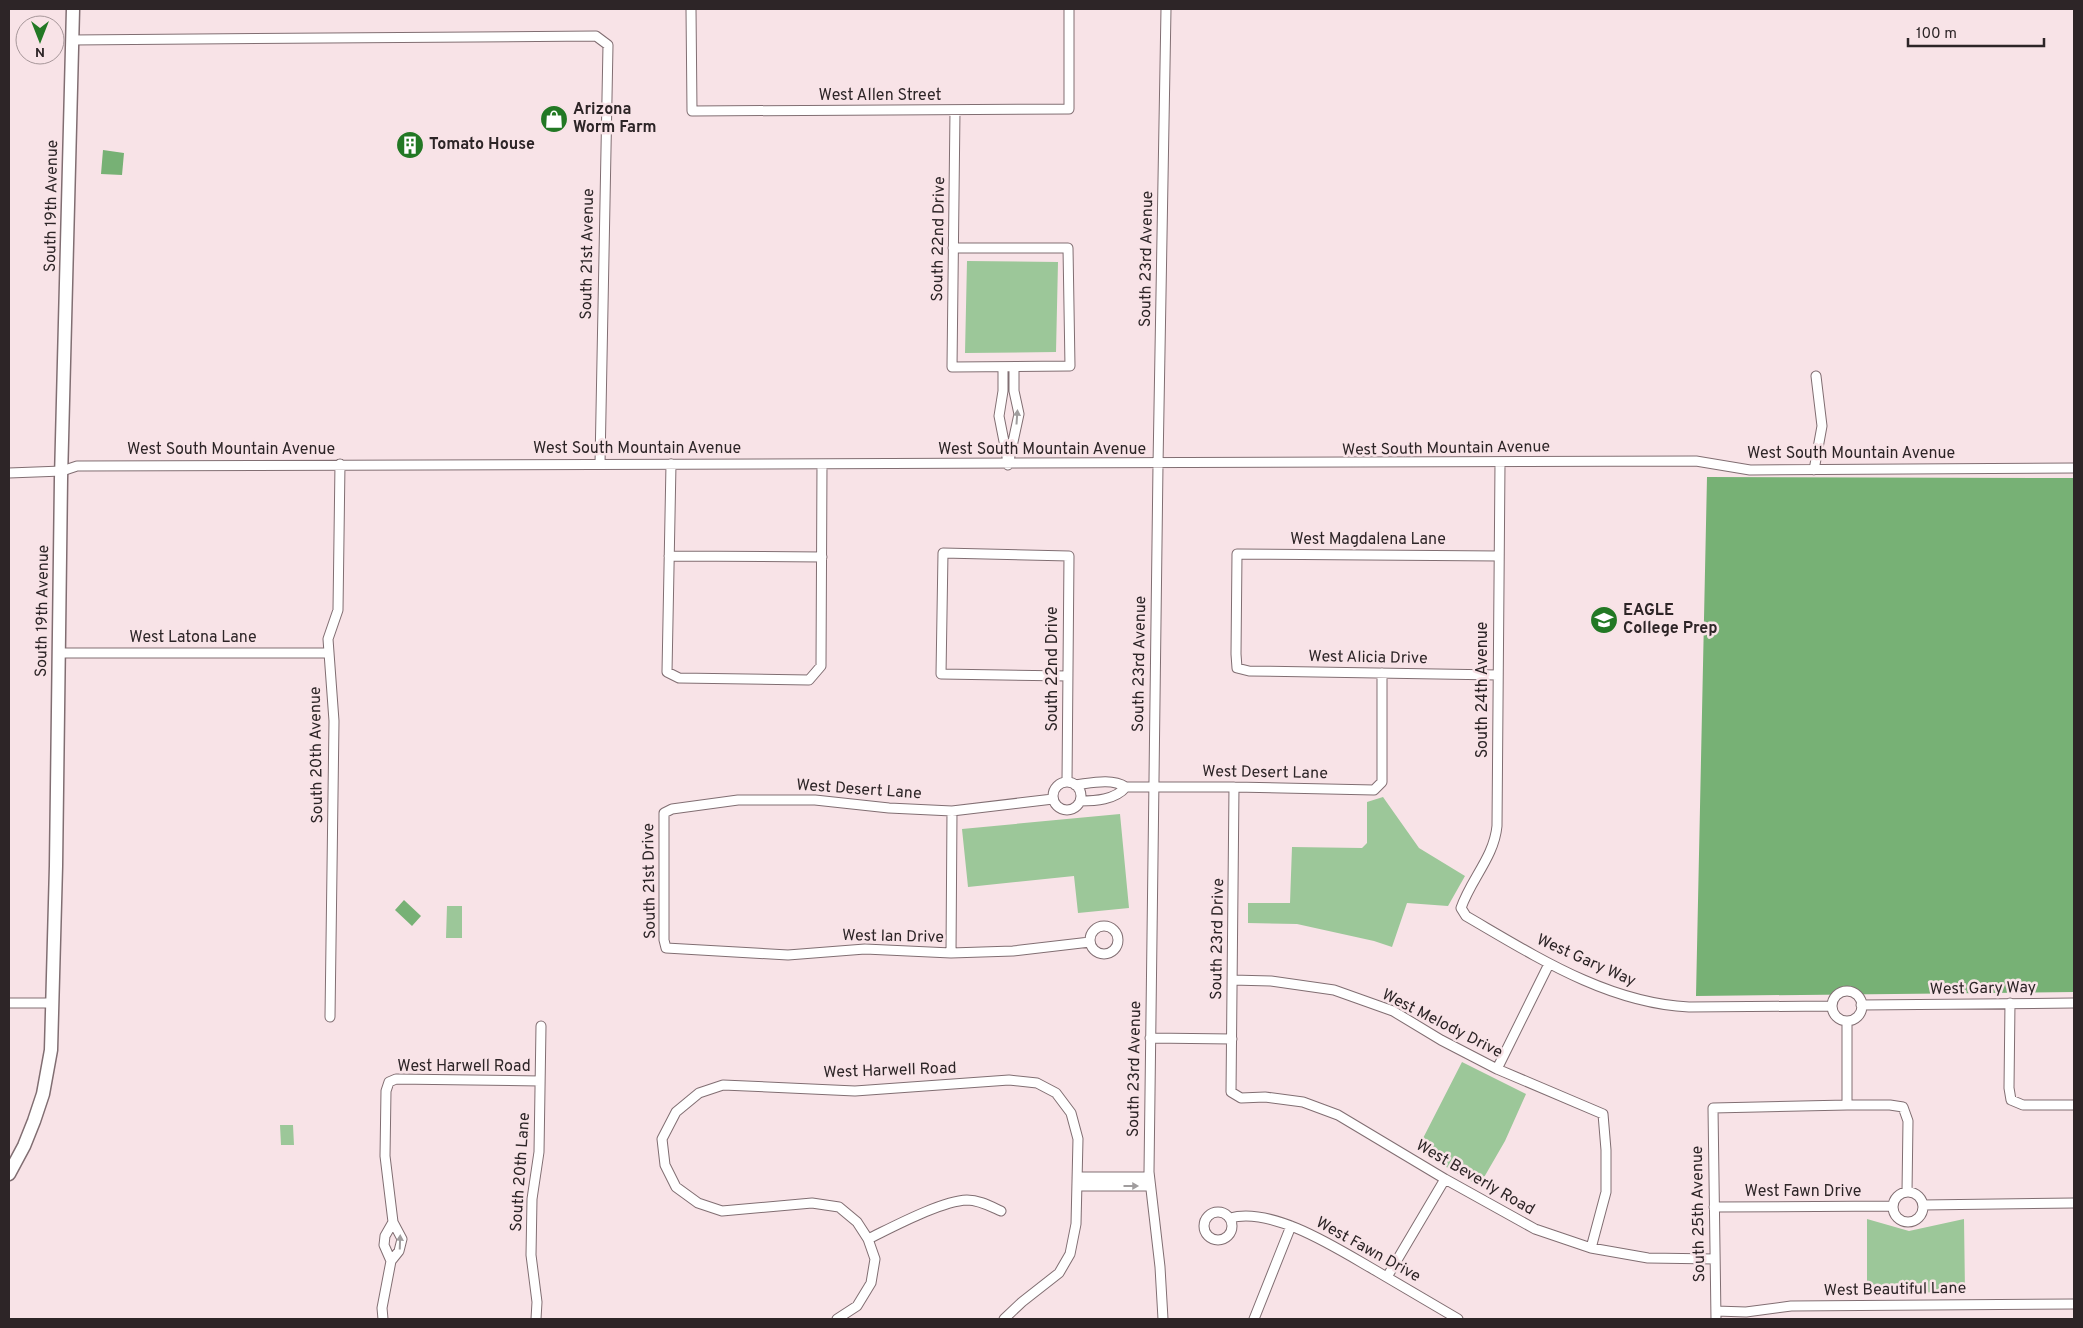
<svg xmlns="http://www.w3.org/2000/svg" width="2083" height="1328" font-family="Overpass,sans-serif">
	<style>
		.green { fill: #9cc799 }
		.water { fill: #77b175 }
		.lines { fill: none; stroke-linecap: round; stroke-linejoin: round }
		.street-casing { stroke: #816e72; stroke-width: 11 }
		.secondary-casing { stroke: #816e72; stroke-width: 15 }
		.street { stroke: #fff; stroke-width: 9 }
		.secondary { stroke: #fff; stroke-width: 12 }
		.oneway { fill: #a09d9e }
		.labels { text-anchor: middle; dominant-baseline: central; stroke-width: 5; stroke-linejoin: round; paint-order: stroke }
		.street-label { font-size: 16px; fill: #2d2527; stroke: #f8e3e7 }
		.poi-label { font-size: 16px; font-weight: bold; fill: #2d2527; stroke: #f8e3e7; text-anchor: start }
	</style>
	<rect width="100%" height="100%" fill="#f8e3e7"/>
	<path class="green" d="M 967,261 L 1058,262 L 1056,352 L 965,353 Z
		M 1383,797 L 1419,848 L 1465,876 L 1448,906 L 1407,903 L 1392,947 L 1374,941 L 1297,924 L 1248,923 L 1248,903 L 1290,903 L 1292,847 L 1362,848 L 1367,843 L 1367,802 Z
		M 1120,814 L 1129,908 L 1078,913 L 1074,876 L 968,887 L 962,829 Z
		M 447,906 L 462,906 L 462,938 L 446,938 Z
		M 1462,1062 L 1526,1094 L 1505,1141 L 1479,1186 L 1417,1150 Z
		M 280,1125 L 293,1125 L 294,1145 L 281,1145 Z
		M 1867,1219 L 1909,1231 L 1964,1219 L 1965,1292 L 1867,1293 Z"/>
	<path class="water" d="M 103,150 L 124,153 L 122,175 L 101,174 Z
		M 1707,477 L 2074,478 L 2074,992 L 1696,996 Z
		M 404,900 L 421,916 L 412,926 L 395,910 Z"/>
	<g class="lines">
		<g class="street-casing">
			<path id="street" d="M 691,9 L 692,111 L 1069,109 L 1069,9
				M 72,40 L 596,36 L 608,45 L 600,464
				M 953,248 L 1068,248 L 1070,366 L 952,367 L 955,111
				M 1003,368 L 1003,391 L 999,416 L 1008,462
				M 671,464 L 667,672 L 679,678 L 809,680 L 821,666 L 822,464
				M 1500,464 L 1497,826 C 1494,857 1471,879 1461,908 L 1466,916 C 1535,956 1607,1003 1689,1007 L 1832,1006
				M 1008,465 L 1019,414 L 1014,391 L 1014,368
				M 1814,470 L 1822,426 L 1816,376
				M 9,473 L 62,471 L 77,466 C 617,462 1157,467 1696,461 L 1750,470 L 2074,468
				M 669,556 L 822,557
				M 58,653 L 329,653
				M 1498,675 L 1249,671 L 1237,668 L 1236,654 L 1237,554 L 1499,556
				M 1067,782 L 1069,556 L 943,553 L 941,674 L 1068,676
				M1053 796a14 14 0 1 1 28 0a14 14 0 1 1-28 0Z
				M 1075,785 C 1092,783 1111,778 1126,787 L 1234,787 L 1374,790 L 1382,782 L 1382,673
				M 1234,787 L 1231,1092 L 1241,1098 L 1265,1097 L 1303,1102 L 1338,1115 L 1445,1179 L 1535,1229 L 1591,1248 L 1648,1258 L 1715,1259
				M 1053,799 L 952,811 L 889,808 L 815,800 L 738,800 L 672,809 L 664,813 L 664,940 L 666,948 L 788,955 L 865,949 L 951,953 L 1013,951 L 1090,942
				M 1080,801 C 1095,801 1115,800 1126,787
				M1090 940a14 14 0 1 1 28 0a14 14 0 1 1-28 0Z
				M 951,953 L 952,811
				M 1232,980 L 1271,981 L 1334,990 L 1393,1011 L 1441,1040 L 1497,1069 L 1603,1114 L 1606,1150 L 1606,1192 L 1591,1248
				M1832 1006a15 15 0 1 1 30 0a15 15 0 1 1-30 0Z
				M 9,1003 L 53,1003
				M 2010,1003 L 2009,1088 L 2011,1100 L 2023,1105 L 2074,1105
				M 1861,1005 L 2074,1003
				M 330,1017 L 334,721 L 328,639 L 338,610 L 340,464
				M 1847,1021 L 1847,1105
				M 1150,1038 L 1232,1039
				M 1497,1069 L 1549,964
				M 1077,1177 L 1149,1177
				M 1077,1186 L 1149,1186
				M1893 1207a15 15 0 1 1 30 0a15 15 0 1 1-30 0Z
				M 1923,1205 L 2074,1203
				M 1714,1207 L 1893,1206
				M1204 1226a14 14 0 1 1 28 0a14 14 0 1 1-28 0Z
				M 1230,1218 C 1274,1206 1341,1251 1378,1272 C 1405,1288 1432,1304 1458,1319
				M 868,1239 C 893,1227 941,1201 967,1200 C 979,1200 990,1206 1001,1211
				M 391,1261 L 399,1251 L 402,1239 L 393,1222 L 385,1156 L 386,1091 L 389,1082 L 396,1079 L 540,1081
				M 1387,1277 L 1445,1179
				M 1716,1311 L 1746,1312 L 1791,1306 L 2074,1304
				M 383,1319 L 382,1308 L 391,1261 L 384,1245 L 385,1236 L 393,1222
				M 536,1319 L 537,1302 L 531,1255 L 532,1199 L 539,1152 L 541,1026
				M 837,1319 L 857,1306 L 871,1283 L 875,1259 L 868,1239 L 857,1222 L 839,1207 L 812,1203 L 722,1211 L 698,1203 L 676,1187 L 665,1165 L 662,1139 L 676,1112 L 699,1093 L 723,1085 L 855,1091 L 1009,1080 L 1037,1083 L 1056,1093 L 1071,1113 L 1078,1139 L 1076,1224 L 1070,1254 L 1059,1273 L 1022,1302 L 1004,1319
				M 1163,1319 L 1160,1267 L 1149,1172 L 1158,465 L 1166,9
				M 1254,1319 L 1291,1226
				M 1716,1319 L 1713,1108 L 1847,1105 L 1890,1105 L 1903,1107 L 1908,1121 L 1907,1192"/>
		</g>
		<g class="secondary-casing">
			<path id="secondary" d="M 9,1174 L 24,1146 L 34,1121 L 43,1094 L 51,1050 L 56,866 L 61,479 L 73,9"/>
		</g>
		<use href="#street" class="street"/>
		<use href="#secondary" class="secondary"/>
	</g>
	<defs><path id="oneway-solid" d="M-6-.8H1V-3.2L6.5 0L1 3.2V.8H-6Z" transform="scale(1.25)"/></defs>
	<g class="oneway">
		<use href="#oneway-solid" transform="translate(1017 417) rotate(-86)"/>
		<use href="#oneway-solid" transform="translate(1131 1186)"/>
		<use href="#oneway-solid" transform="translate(400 1242) rotate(-88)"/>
	</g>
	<defs>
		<g id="shop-disc" transform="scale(1.4375)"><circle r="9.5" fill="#227824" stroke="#f8e3e7"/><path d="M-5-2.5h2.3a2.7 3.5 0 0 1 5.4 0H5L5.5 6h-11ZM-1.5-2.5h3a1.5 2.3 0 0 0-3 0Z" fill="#fff"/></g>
		<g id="building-disc" transform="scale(1.4375)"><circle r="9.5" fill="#227824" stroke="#f8e3e7"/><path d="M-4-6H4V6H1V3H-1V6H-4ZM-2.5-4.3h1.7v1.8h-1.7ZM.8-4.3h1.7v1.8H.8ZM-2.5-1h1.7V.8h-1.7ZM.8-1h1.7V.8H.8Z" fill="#fff"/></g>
		<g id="school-disc" transform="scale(1.4375)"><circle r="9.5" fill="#227824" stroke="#f8e3e7"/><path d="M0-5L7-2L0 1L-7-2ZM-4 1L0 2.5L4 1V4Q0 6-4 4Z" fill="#fff"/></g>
	</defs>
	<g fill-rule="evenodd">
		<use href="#shop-disc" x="554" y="119"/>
		<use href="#building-disc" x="410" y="145"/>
		<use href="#school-disc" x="1604" y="620"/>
	</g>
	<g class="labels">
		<g class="street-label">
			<text x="880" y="96">West Allen Street</text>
			<text transform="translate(52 206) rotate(-89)">South 19th Avenue</text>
			<text transform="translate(939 239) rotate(-89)">South 22nd Drive</text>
			<text transform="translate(588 254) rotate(-89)">South 21st Avenue</text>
			<text transform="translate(1147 259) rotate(-89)">South 23rd Avenue</text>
			<text x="637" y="449">West South Mountain Avenue</text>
			<text transform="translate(1446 449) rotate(-1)">West South Mountain Avenue</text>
			<text x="231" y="450">West South Mountain Avenue</text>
			<text x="1042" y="450">West South Mountain Avenue</text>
			<text x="1851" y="454">West South Mountain Avenue</text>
			<text x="1368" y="540">West Magdalena Lane</text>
			<text transform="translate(43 611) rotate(-89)">South 19th Avenue</text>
			<text x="193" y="638">West Latona Lane</text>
			<text transform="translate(1368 658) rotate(1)">West Alicia Drive</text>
			<text transform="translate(1140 664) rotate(-89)">South 23rd Avenue</text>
			<text transform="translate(1053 669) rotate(-90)">South 22nd Drive</text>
			<text transform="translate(1483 690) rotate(-90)">South 24th Avenue</text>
			<text transform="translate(317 755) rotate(-91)">South 20th Avenue</text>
			<text transform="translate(1265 773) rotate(1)">West Desert Lane</text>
			<text transform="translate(859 790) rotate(4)">West Desert Lane</text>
			<text transform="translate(650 881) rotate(-91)">South 21st Drive</text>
			<text transform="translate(893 937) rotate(1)">West Ian Drive</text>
			<text transform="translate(1218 939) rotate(-89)">South 23rd Drive</text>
			<text transform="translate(1586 961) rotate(24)">West Gary Way</text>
			<text transform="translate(1983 989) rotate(-1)">West Gary Way</text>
			<text transform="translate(1442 1024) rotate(27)">West Melody Drive</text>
			<text x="464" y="1067">West Harwell Road</text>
			<text transform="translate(1135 1069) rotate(-89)">South 23rd Avenue</text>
			<text transform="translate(890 1071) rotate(-2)">West Harwell Road</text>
			<text transform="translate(521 1172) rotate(-86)">South 20th Lane</text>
			<text transform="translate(1475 1178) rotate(30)">West Beverly Road</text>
			<text x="1803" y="1192">West Fawn Drive</text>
			<text transform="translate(1699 1214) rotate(-91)">South 25th Avenue</text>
			<text transform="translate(1368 1250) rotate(29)">West Fawn Drive</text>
			<text transform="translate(1895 1290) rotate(-1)">West Beautiful Lane</text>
		</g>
		<g class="poi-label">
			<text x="573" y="110">Arizona<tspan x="573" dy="18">Worm Farm</tspan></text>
			<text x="429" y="145">Tomato House</text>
			<text x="1623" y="611">EAGLE<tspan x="1623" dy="18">College Prep</tspan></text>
		</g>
	</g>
	<rect width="2083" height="1328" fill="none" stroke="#2d2527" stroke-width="20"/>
	<g transform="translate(40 40) rotate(180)"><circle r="24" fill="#f8e3e7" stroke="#a7979a"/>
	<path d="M0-4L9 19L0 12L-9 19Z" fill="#227824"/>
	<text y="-8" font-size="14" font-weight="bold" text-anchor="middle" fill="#2d2527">N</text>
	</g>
	<path d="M1908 38v8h136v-8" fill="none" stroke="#2d2527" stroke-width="2.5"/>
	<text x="1916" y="38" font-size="15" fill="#2d2527" stroke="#f8e3e7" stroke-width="4" paint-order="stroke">100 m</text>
</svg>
